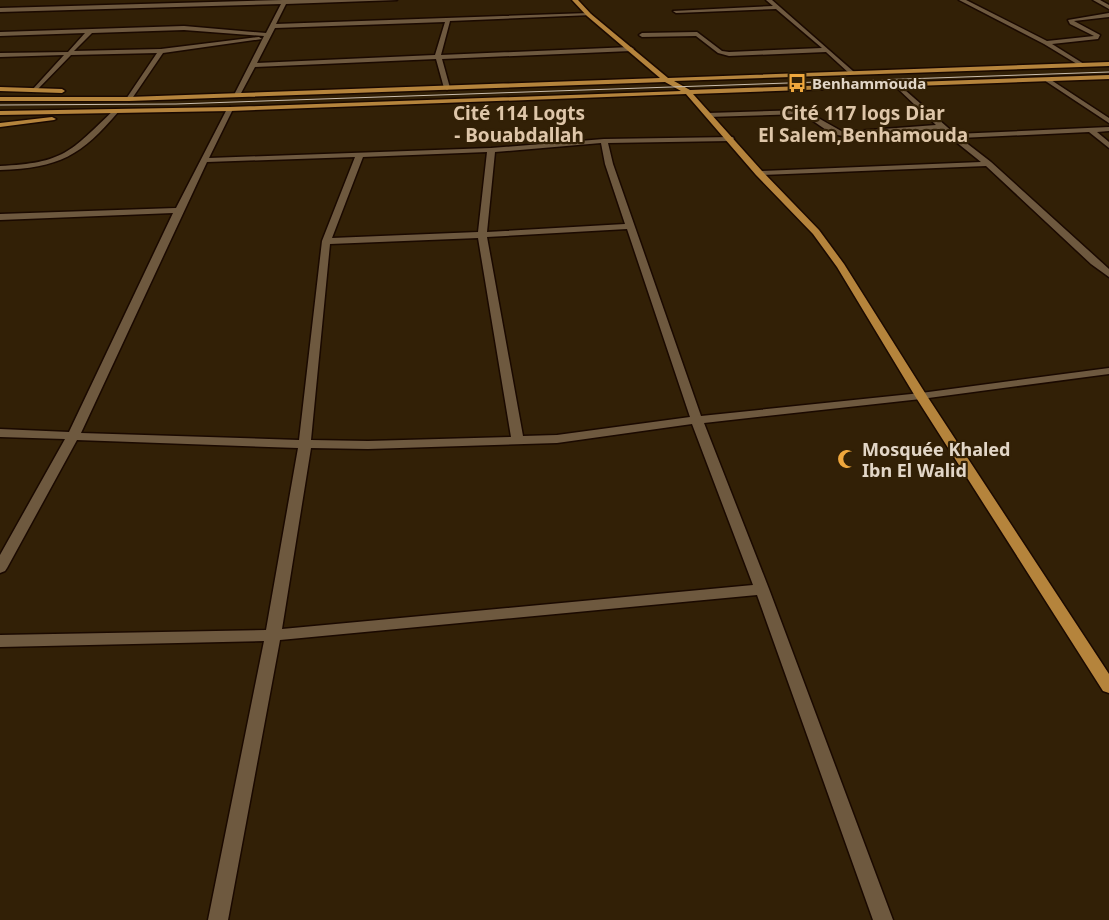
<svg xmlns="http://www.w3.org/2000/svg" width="1109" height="920" font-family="'Noto Sans',sans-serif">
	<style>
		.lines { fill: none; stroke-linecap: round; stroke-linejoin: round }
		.minor-casing { stroke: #1a0900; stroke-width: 3 }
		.major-casing { stroke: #1a0900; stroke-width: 3 }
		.minor { fill: #6e593f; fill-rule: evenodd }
		.major { fill: #b5843c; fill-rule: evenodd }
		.tram { stroke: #cabdad; stroke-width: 1 }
		.labels { text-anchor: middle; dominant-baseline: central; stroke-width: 4.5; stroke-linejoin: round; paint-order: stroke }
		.far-poi-label { font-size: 15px; font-weight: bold; fill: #e2d6c7; stroke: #322006; text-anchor: start }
		.poi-label { font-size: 18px; font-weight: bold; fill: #e2d6c7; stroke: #322006; text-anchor: start }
		.far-district-label { font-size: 19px; font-weight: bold; fill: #dec6a9; stroke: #322006 }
	</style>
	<rect width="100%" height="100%" fill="#322006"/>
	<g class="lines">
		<g class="minor-casing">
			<path id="minor" d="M 283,0 L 397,0 L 286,4 L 276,24 L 589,13 L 592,15 L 450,21 L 441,55 L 631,47 L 634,49 L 631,51 L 442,59 L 450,88 L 447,90 L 444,88 L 436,59 L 255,67 L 240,95 L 237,97 L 234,95 L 264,36 L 184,30 L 92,33 L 74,51 L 161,49 L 259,37 L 262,39 L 163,53 L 131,100 L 129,101 L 126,99 L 157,53 L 71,55 L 35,92 L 33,91 L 33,89 L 64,55 L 0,57 L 0,53 L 68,52 L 85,33 L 0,36 L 0,32 L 184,26 L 266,33 L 281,4 L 0,12 L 0,8 ZM 445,22 L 435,55 L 257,63 L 275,28 Z
				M 766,0 L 772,0 L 854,72 L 854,74 L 850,74 L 826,52 L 729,56 L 718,53 L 696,36 L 642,37 L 639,35 L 642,33 L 697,32 L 722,51 L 729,52 L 822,48 L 776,9 L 676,13 L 673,11 L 773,6 Z
				M 959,0 L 966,0 L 1047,41 L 1094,36 L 1070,24 L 1068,20 L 1109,13 L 1109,17 L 1074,21 L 1100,35 L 1098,39 L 1052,44 L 1084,64 L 1082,67 L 1044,44 Z
				M 1093,0 L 1100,0 L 1109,5 L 1109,9 Z
				M 1044,78 L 1048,78 L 1109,118 L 1109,123 L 1044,80 Z
				M 897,83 L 955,134 L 1109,127 L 1109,131 L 1097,132 L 1109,142 L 1109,148 L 1089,132 L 960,138 L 991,162 L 1109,269 L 1109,277 L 1091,264 L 986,166 L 759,175 L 755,173 L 759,171 L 981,162 L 940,129 L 843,136 L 832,134 L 803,114 L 708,117 L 705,115 L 708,113 L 804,110 L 843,132 L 936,125 L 895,86 L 895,84 Z
				M 230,107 L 233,109 L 209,158 L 491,148 L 604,139 L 733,137 L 734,139 L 730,141 L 608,143 L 613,164 L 701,416 L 921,393 L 1109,368 L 1109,374 L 921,399 L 704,423 L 769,589 L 893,920 L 873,920 L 757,595 L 280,640 L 228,920 L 208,920 L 264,641 L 0,647 L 0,635 L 266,630 L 298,448 L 77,440 L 7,568 L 5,571 L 0,573 L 0,555 L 65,439 L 0,437 L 0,429 L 69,432 L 173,213 L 0,220 L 0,214 L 176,208 L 227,109 ZM 601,143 L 605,164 L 625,224 L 487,232 L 495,152 ZM 487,152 L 478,232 L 332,238 L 363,157 ZM 355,157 L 322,241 L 299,440 L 81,433 L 207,162 ZM 627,229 L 690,417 L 557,435 L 523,436 L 487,237 ZM 478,238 L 511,437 L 368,441 L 311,440 L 330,244 ZM 692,424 L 753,585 L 282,629 L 311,448 L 368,449 L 557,443 Z
				M 114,110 L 119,111 C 81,156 59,168 0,170 L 0,166 C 64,163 70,152 114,110 Z"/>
		</g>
		<g class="major-casing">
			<path id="major" d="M 572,0 L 578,0 L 591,14 L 668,78 L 1109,62 L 1109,66 L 674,81 L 690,90 L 1109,75 L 1109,79 L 693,94 L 762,171 L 819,230 L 844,264 L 927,396 L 1109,674 L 1109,693 L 1103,691 L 915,396 L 837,267 L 813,234 L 756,175 L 686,94 L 230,111 L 0,115 L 0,111 L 230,107 L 681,91 L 665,82 L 129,101 L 0,101 L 0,97 L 129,97 L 660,78 L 587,16 Z
				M 0,87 L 62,89 L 65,91 L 62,93 L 0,91 Z
				M 52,117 L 56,119 L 54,120 L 0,127 L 0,123 Z"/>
		</g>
		<use href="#minor" class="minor"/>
		<use href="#major" class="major"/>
		<path class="tram" d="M 0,105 L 176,104 L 1109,72"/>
	</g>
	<defs>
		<g id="bus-bare" transform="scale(1.5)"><path d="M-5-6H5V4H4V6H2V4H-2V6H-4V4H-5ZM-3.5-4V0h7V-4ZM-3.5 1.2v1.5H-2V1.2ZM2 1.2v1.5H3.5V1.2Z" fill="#efa73d" stroke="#322006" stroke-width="2.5" paint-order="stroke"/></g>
		<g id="mosque-bare" transform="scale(1.5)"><path d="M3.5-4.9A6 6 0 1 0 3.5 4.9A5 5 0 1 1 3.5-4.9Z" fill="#efa73d" stroke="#322006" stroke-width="2.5" paint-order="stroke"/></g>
	</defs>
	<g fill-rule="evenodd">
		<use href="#bus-bare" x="797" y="83"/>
		<use href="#mosque-bare" x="847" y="459"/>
	</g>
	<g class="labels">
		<g class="far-poi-label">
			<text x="812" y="83">Benhammouda</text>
		</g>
		<g class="poi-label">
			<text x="862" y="449">Mosquée Khaled<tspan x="862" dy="21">Ibn El Walid</tspan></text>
		</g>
		<g class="far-district-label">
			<text x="519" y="113">Cité 114 Logts<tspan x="519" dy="22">- Bouabdallah</tspan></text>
			<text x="863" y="113">Cité 117 logs Diar<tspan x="863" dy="22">El Salem,Benhamouda</tspan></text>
		</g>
	</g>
</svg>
